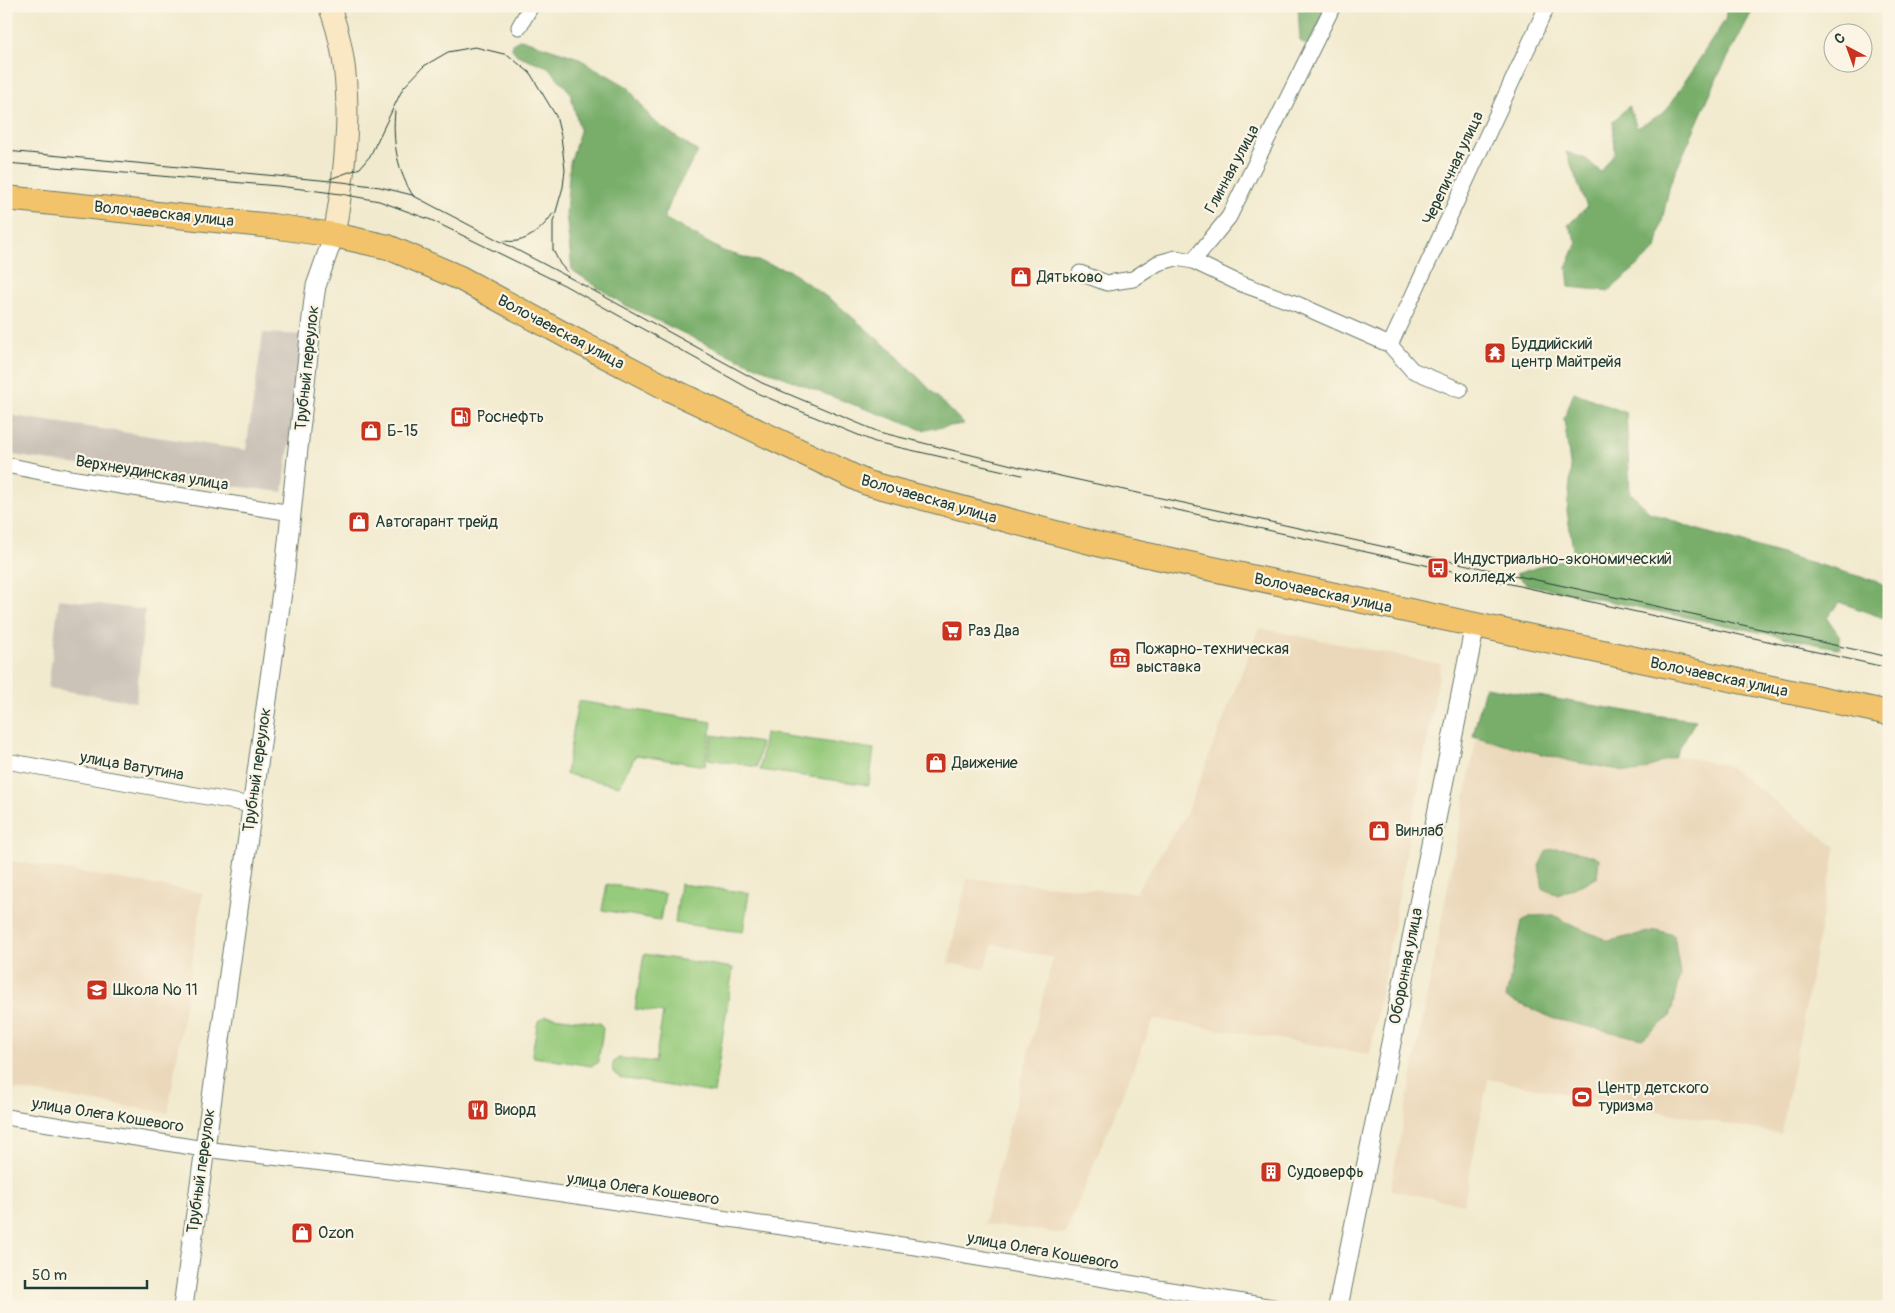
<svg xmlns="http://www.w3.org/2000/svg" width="1895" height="1313" font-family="Pangolin,sans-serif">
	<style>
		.built { fill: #ebd8ba }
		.industrial { fill: #cbc3b8 }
		.green { fill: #96ca7b; stroke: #5a8458 }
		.forest { fill: #78ae6b; stroke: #4c7650 }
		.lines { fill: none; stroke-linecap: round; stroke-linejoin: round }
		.minor-casing { stroke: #687a6a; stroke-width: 17 }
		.tertiary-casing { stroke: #687a6a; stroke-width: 21 }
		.secondary-casing { stroke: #687a6a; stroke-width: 23 }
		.primary-casing { stroke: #687a6a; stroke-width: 26 }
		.minor { stroke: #fff; stroke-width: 15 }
		.tertiary { stroke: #fff; stroke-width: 19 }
		.secondary { stroke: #fae7c3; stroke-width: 21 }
		.primary { stroke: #f2c36a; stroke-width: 24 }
		.tram { stroke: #1f3d34; stroke-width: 1 }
		.labels { text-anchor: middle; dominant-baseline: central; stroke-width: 4.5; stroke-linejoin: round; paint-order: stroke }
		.street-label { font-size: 16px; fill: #1f3d34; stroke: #fcf5e5 }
		.poi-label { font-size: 16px; fill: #1f3d34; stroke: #fcf5e5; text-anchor: start }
	</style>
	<rect width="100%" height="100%" fill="#fcf5e5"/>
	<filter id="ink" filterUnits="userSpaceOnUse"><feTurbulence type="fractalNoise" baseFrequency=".02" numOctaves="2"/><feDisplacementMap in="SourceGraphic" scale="10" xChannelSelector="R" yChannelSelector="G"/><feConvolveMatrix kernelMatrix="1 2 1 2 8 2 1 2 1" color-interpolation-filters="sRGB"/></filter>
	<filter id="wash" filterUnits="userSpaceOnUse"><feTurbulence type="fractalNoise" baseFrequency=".0096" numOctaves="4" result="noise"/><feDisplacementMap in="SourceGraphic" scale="20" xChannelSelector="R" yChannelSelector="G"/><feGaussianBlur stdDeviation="1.12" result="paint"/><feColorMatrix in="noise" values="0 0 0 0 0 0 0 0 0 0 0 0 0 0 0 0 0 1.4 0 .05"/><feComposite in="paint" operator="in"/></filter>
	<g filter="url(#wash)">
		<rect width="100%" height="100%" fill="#f1eace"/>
		<path class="built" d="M 1259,628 L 1441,664 L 1370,1054 L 1154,1019 L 1065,1234 L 984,1224 L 1053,958 L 993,944 L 984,969 L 948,963 L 967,878 L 1135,893 L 1187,813 Z
			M 1480,719 L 1727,765 L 1836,847 L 1781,1134 L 1488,1079 L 1464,1204 L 1390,1190 Z
			M 6,860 L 203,893 L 168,1113 L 6,1088 Z"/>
		<path class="industrial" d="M 263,333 L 304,335 L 283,492 L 178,480 L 6,454 L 6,415 L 246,450 Z
			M 59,599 L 145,610 L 136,702 L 48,688 Z"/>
		<path class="green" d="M 578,701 L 712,722 L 705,766 L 636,755 L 619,786 L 566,774 Z
			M 765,733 L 874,749 L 869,785 L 760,770 Z
			M 712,735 L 761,743 L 757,767 L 708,759 Z
			M 607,884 L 665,894 L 660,920 L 602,910 Z
			M 680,884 L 749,893 L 743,932 L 675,923 Z
			M 644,954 L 733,968 L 714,1093 L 620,1078 L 613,1072 C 612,1066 612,1060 620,1058 L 655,1062 L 663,1013 L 635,1009 Z
			M 545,1016 L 600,1023 L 603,1029 L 598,1063 L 591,1066 L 534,1057 L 532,1053 L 538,1021 Z"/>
		<path class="forest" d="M 1298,6 L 1328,6 L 1309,47 L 1300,41 Z
			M 1727,6 L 1755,6 L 1717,78 L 1670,184 L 1656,249 L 1609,291 L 1569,287 L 1567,267 L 1577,242 L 1568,225 L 1587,207 L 1566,152 L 1586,159 L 1601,172 L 1615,152 L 1613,121 L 1629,106 L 1637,128 L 1665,112 L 1725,20 Z
			M 521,39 L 576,57 L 628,87 L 652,120 L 698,152 L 676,189 L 664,218 L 723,251 L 788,270 L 838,305 L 894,353 L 964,424 L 923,430 L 825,394 L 727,354 L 623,304 L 572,270 L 566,213 L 570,163 L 580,131 L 570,92 L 548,67 L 517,55 L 512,49 L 512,44 Z
			M 1574,392 L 1626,413 L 1630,492 L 1649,512 L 1692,528 L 1875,581 L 1889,589 L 1889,620 L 1839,602 L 1827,618 L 1839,635 L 1841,649 L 1526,584 L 1516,574 L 1574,556 L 1567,511 L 1571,472 L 1564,419 Z
			M 1485,687 L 1644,714 L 1696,720 L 1674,757 L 1636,773 L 1575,762 L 1505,745 L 1473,736 Z
			M 1565,848 L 1599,858 L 1597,878 L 1558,895 L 1543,889 L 1539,866 L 1547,850 Z
			M 1554,915 L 1571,925 L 1609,941 L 1657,930 L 1674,935 L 1680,974 L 1670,1017 L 1642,1039 L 1555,1019 L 1506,998 L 1522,921 L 1532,916 Z"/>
	</g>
	<g filter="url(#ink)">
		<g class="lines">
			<g class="minor-casing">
				<path id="minor" d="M 519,27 L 531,6
					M 1193,261 L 1239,283 L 1297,304 L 1390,345 L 1412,370 L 1460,390
					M 1080,273 L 1107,283 L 1133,279 L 1158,263 L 1176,258 L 1193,261 L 1229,217 L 1333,6
					M 1390,345 L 1547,6
					M 6,465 L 70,478 L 292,513
					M 6,761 L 252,805
					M 6,1117 L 204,1149 L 482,1182 L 935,1250 L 966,1256 L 1273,1307"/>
			</g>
			<g class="tertiary-casing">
				<path id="tertiary" d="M 183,1307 L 285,570 L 314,299 L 316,286 L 334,235
					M 1338,1307 L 1475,625"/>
			</g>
			<g class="secondary-casing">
				<path id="secondary" d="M 329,6 C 357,75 347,163 334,235"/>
			</g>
			<g class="primary-casing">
				<path id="primary" d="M 6,198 L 272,226 L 334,235 L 388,247 L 460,278 L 567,336 L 671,390 L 867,483 L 1105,546 L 1889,713"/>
			</g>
			<use href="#minor" class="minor"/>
			<use href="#tertiary" class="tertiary"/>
			<use href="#secondary" class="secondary"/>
			<use href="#primary" class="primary"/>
			<path class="tram" d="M 395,111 C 392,140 397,172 414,197
				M 6,151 L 342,182 L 380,187 L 412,195 L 576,281 L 762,383 L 879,432 L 1028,469 L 1889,657
				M 6,163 L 278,186 L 341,194 L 379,201 L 431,220 L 564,285 L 759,394 L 875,442 L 1022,475
				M 330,179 L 360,168 L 370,156 L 403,88 L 424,66 L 448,52 L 475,47 L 508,55 L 530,73 L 556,116 L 561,136 L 565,170 L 563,187 L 553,222 L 553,250 L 560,264 L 569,274
				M 504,241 C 508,241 513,242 517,241 C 531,239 546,225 553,213
				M 1159,506 L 1889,668"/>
		</g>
	</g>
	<defs>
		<g id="shop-square" transform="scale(1.125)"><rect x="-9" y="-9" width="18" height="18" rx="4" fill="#c8321e" stroke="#fcf5e5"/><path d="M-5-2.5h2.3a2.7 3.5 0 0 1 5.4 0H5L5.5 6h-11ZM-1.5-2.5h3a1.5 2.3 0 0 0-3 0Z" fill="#fff"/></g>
		<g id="temple-square" transform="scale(1.125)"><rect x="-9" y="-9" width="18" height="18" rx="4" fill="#c8321e" stroke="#fcf5e5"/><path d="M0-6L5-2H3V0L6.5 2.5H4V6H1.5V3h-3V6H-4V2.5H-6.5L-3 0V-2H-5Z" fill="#fff"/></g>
		<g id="fuel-square" transform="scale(1.125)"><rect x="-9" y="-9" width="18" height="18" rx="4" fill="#c8321e" stroke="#fcf5e5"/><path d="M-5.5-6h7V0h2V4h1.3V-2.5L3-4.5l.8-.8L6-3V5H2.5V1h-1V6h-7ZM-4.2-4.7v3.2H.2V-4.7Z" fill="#fff"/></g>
		<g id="bus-square" transform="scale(1.125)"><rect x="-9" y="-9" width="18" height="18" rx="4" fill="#c8321e" stroke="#fcf5e5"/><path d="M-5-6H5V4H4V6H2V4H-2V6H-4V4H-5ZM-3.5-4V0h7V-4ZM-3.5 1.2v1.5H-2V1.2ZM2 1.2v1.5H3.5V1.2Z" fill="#fff"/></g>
		<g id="supermarket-square" transform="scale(1.125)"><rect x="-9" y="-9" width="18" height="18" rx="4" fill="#c8321e" stroke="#fcf5e5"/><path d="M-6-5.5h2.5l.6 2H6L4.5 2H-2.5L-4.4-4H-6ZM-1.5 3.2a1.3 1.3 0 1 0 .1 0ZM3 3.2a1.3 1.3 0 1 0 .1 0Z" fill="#fff"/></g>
		<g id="museum-square" transform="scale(1.125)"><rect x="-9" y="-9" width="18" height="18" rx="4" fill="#c8321e" stroke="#fcf5e5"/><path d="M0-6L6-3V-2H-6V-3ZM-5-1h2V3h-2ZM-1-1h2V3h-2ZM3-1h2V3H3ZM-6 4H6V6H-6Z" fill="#fff"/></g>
		<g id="school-square" transform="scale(1.125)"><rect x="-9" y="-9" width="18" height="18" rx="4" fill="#c8321e" stroke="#fcf5e5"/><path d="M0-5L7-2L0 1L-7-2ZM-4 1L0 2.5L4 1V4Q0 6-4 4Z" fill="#fff"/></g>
		<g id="stadium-square" transform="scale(1.125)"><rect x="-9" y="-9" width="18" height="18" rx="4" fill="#c8321e" stroke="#fcf5e5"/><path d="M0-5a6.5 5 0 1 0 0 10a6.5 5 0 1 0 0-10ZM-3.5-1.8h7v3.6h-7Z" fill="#fff"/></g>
		<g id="restaurant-square" transform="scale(1.125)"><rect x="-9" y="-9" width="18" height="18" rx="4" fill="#c8321e" stroke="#fcf5e5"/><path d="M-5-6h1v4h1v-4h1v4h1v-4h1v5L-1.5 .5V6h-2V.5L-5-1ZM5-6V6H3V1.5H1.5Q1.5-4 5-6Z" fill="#fff"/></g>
		<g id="building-square" transform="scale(1.125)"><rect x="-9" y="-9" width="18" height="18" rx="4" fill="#c8321e" stroke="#fcf5e5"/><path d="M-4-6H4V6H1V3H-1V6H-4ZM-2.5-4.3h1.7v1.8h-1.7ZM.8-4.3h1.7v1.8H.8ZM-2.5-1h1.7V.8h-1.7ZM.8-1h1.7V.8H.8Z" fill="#fff"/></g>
	</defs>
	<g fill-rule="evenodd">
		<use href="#shop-square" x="1021" y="277"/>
		<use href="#temple-square" x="1495" y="353"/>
		<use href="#fuel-square" x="461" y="417"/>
		<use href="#shop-square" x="371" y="431"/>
		<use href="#shop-square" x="359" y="522"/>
		<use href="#bus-square" x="1438" y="568"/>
		<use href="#supermarket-square" x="952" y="631"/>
		<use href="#museum-square" x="1120" y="658"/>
		<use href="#shop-square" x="936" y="763"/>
		<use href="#shop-square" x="1379" y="831"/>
		<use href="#school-square" x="97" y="990"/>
		<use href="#stadium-square" x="1582" y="1097"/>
		<use href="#restaurant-square" x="478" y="1110"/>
		<use href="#building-square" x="1271" y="1172"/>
		<use href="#shop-square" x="302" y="1233"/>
	</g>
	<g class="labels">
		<g class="street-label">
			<text transform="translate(1453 168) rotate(-65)">Черепичная улица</text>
			<text transform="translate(1232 169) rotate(-62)">Глинная улица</text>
			<text transform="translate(164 214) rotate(6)">Волочаевская улица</text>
			<text transform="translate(561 332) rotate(28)">Волочаевская улица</text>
			<text transform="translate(307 368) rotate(-84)">Трубный переулок</text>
			<text transform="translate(152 473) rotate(9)">Верхнеудинская улица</text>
			<text transform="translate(929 499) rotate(16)">Волочаевская улица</text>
			<text transform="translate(1323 593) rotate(12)">Волочаевская улица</text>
			<text transform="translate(1719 677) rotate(12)">Волочаевская улица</text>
			<text transform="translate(132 766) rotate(10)">улица Ватутина</text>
			<text transform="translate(257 770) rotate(-82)">Трубный переулок</text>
			<text transform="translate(1406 966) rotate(-79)">Оборонная улица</text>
			<text transform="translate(108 1115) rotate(9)">улица Олега Кошевого</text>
			<text transform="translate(201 1171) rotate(-82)">Трубный переулок</text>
			<text transform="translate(643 1189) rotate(8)">улица Олега Кошевого</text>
			<text transform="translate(1043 1251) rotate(10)">улица Олега Кошевого</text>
		</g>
		<g class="poi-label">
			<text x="1037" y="277">Дятьково</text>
			<text x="1511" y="344">Буддийский<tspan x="1511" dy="18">центр Майтрейя</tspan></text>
			<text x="477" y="417">Роснефть</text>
			<text x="387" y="431">Б-15</text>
			<text x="375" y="522">Автогарант трейд</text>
			<text x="1454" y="559">Индустриально-экономический<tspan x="1454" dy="18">колледж</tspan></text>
			<text x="968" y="631">Раз Два</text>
			<text x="1136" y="649">Пожарно-техническая<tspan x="1136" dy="18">выставка</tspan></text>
			<text x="952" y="763">Движение</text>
			<text x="1395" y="831">Винлаб</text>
			<text x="113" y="990">Школа № 11</text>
			<text x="1598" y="1088">Центр детского<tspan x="1598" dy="18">туризма</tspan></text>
			<text x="494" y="1110">Виорд</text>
			<text x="1287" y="1172">Судоверфь</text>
			<text x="318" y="1233">Ozon</text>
		</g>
	</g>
	<rect width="1895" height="1313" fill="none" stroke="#fcf5e5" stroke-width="25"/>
	<g transform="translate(1848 48) rotate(319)"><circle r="24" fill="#fcf5e5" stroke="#a4ab9e"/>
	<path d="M0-4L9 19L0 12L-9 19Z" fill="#c8321e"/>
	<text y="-8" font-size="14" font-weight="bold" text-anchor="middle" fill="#1f3d34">С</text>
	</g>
	<path d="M25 1280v8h122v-8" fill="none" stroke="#1f3d34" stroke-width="2.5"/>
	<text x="32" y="1280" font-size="15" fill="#1f3d34" stroke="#fcf5e5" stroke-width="4" paint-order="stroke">50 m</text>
</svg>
